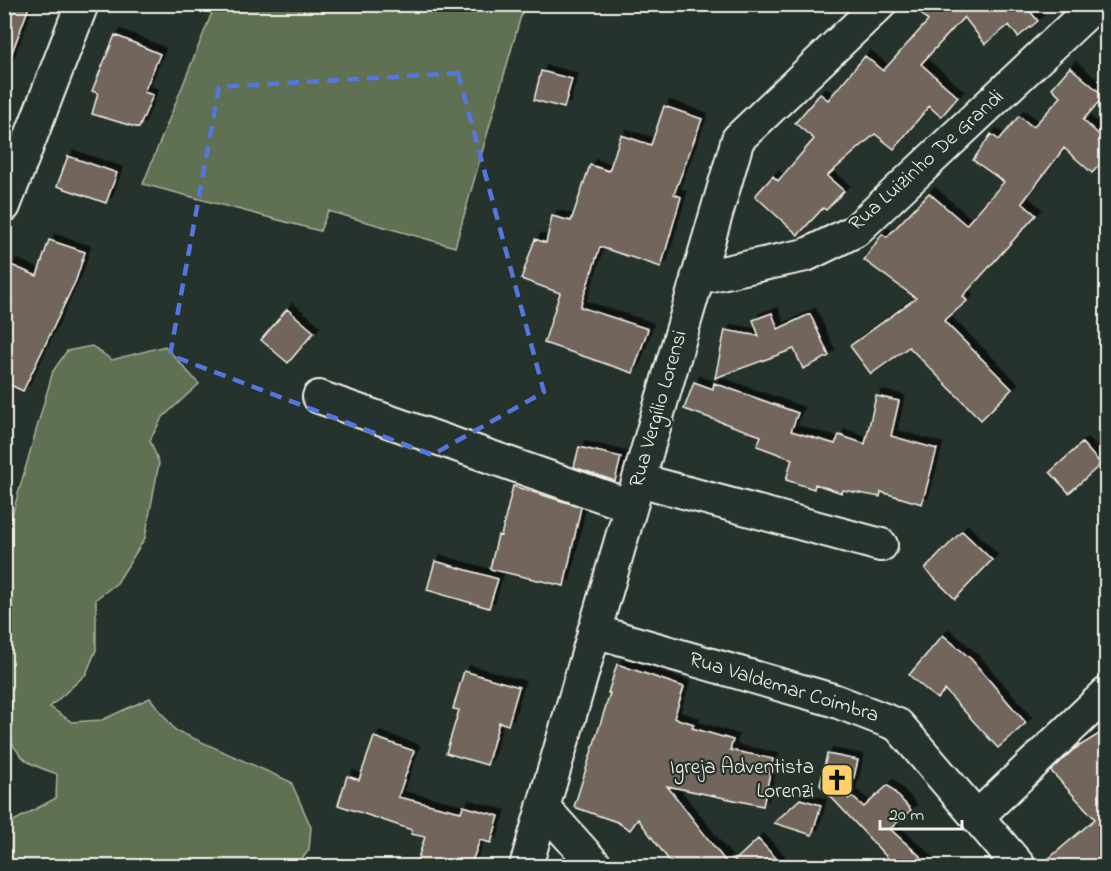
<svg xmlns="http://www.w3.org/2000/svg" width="1111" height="871" font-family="'Indie Flower',sans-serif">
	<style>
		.green { fill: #5f7052; stroke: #aab09d; stroke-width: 1.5 }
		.building { fill: #71655c; stroke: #f4f1e8; stroke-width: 1.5; filter: url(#shadow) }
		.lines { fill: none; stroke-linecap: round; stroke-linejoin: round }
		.minor-casing { stroke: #f4f1e8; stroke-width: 36 }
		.minor { stroke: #26332d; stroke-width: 32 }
		.marked { fill: none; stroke: #5377dc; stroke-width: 4.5; stroke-dasharray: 12 8; stroke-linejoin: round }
		.labels { text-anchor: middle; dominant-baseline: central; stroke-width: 4.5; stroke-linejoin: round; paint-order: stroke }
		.street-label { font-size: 21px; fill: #f4f1e8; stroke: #26332d }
		.poi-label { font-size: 21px; fill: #f4f1e8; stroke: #26332d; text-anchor: end }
	</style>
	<defs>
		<filter id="shadow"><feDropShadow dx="5.5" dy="-5.5" stdDeviation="0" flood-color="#0009"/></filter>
	</defs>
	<rect width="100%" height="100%" fill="#26332d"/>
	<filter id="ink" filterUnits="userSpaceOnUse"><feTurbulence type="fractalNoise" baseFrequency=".0167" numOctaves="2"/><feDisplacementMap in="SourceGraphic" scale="12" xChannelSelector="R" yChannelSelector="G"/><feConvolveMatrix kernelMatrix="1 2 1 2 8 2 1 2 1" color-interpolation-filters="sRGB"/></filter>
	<g filter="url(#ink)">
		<path class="green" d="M 215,5 L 524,5 L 455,247 L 328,211 L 320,231 L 143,184 Z
			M 92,346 L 112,360 L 165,346 L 199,384 L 162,418 L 150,440 L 159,463 L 145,538 L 117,583 L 96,599 L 96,650 L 86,674 L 50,707 L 72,722 L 102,720 L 150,698 L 175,730 L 291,782 L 311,827 L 309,850 L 296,866 L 5,866 L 5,820 L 12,822 L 56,798 L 57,774 C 26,763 20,761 5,730 L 5,540 L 53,371 L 67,351 Z"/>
		<path class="building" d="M 4,4 L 30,4 L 7,66 L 4,66 Z
			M 912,4 L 1036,4 L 1029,10 L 1038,21 L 1018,37 L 1009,25 L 985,44 L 964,17 L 921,64 L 958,97 L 941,117 L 929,106 L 894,149 L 875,134 L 827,176 L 844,191 L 826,210 L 823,208 L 798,235 L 755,196 L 773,176 L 778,181 L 814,139 L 795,123 L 820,94 L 828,100 L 865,56 L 883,71 L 928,21 Z
			M 115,35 L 160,54 L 144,92 L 153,95 L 139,128 L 92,114 L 98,93 L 92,91 Z
			M 1070,67 L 1104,96 L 1083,120 L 1107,142 L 1107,157 L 1092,173 L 1064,148 L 1022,203 L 1036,215 L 963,296 L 967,301 L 944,321 L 1012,389 L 981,420 L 909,347 L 871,374 L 850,346 L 916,298 L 864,260 L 882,234 L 887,237 L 929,193 L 966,225 L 1004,182 L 973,160 L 991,134 L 999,140 L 1019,116 L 1033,127 L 1061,97 L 1052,88 Z
			M 541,71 L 572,79 L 564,108 L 534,100 Z
			M 664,106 L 702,119 L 674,194 L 681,197 L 661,267 L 600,247 L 580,307 L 648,329 L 633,373 L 544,343 L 560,293 L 521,279 L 535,239 L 546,243 L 552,216 L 571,221 L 590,165 L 609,171 L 621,135 L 651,145 Z
			M 68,156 L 117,173 L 106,203 L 57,186 Z
			M 49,240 L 85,252 L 76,280 L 23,391 L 4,382 L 4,316 L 12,298 L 4,294 L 4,280 L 11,265 L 37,276 Z
			M 287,309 L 314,332 L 288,363 L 261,340 Z
			M 772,313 L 778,329 L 810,314 L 829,356 L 803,369 L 794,349 L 715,378 L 725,330 L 759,336 L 753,320 Z
			M 694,382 L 713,389 L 714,383 L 798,413 L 791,431 L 835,444 L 839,435 L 865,444 L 876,396 L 899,401 L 891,436 L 937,449 L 922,504 L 881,492 L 880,497 L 843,490 L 842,493 L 815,484 L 814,489 L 786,480 L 792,459 L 757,446 L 761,436 L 684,409 Z
			M 1082,443 L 1101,464 L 1069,493 L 1050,472 Z
			M 579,447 L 621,457 L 615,481 L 574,467 Z
			M 513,486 L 581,507 L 564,586 L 490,569 L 498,535 L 501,536 Z
			M 962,531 L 992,560 L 955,599 L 925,569 Z
			M 435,561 L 498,579 L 489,608 L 427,590 Z
			M 943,635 L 971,659 L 1026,723 L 998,748 L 945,690 L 937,699 L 909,675 Z
			M 617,664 L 684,687 L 674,718 L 694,724 L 692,728 L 733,740 L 730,750 L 773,759 L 763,806 L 667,786 L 729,866 L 758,839 L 784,867 L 674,867 L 638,819 L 630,830 L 617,822 L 574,807 L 610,693 L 608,693 Z
			M 464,671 L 519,687 L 508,725 L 499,722 L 487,765 L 446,753 L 459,710 L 453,709 Z
			M 1107,729 L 1107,867 L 1039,867 L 1095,819 L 1051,771 L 1073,750 Z
			M 374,737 L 414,751 L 398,797 L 461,812 L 463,806 L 499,816 L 491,843 L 480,840 L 470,867 L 415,867 L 425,837 L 411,834 L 412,830 L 338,805 L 347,776 L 359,780 Z
			M 827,754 L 858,760 L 849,798 L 851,796 L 864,807 L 888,785 L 911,810 L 890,829 L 932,867 L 896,867 L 820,785 Z
			M 800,799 L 821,805 L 812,835 L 774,823 Z"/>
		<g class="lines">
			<g class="minor-casing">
				<path id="minor" d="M 4,206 L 82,4
					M 697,278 L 806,255 L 855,231 L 1096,4
					M 319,397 L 631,506
					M 639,480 L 881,545
					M 594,631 L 833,700 L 898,725 L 1019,866
					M 543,807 L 596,866
					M 977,817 L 1106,694
					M 526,866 L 738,139 L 880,4"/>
			</g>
			<use href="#minor" class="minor"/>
		</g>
	</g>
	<path class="marked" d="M 458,73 L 544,392 L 432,455 L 170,355 L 219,87 Z"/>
	<defs>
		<g id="church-square" transform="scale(1.725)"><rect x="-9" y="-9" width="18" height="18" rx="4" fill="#ffd166" stroke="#26332d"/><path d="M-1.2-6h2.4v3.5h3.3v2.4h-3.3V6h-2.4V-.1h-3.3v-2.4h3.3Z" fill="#111"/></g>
	</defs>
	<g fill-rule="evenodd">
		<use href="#church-square" x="837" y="780"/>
	</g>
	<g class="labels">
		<g class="street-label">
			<text transform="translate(927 161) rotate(-42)">Rua Luizinho De Grandi</text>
			<text transform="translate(659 409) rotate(-74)">Rua Vergílio Lorensi</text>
			<text transform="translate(784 688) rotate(17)">Rua Valdemar Coimbra</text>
		</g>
		<g class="poi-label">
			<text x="814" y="768">Igreja Adventista<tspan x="814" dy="24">Lorenzi</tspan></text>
		</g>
	</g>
	<rect width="1111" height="871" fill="none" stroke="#26332d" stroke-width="24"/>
	<rect x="12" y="12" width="1087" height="847" fill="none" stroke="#f4f1e8" stroke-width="2" filter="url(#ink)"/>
	<path d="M880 820v9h82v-9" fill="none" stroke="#f4f1e8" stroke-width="3"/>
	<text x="889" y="820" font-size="18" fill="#f4f1e8" stroke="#26332d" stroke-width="4.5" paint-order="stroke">20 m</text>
</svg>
